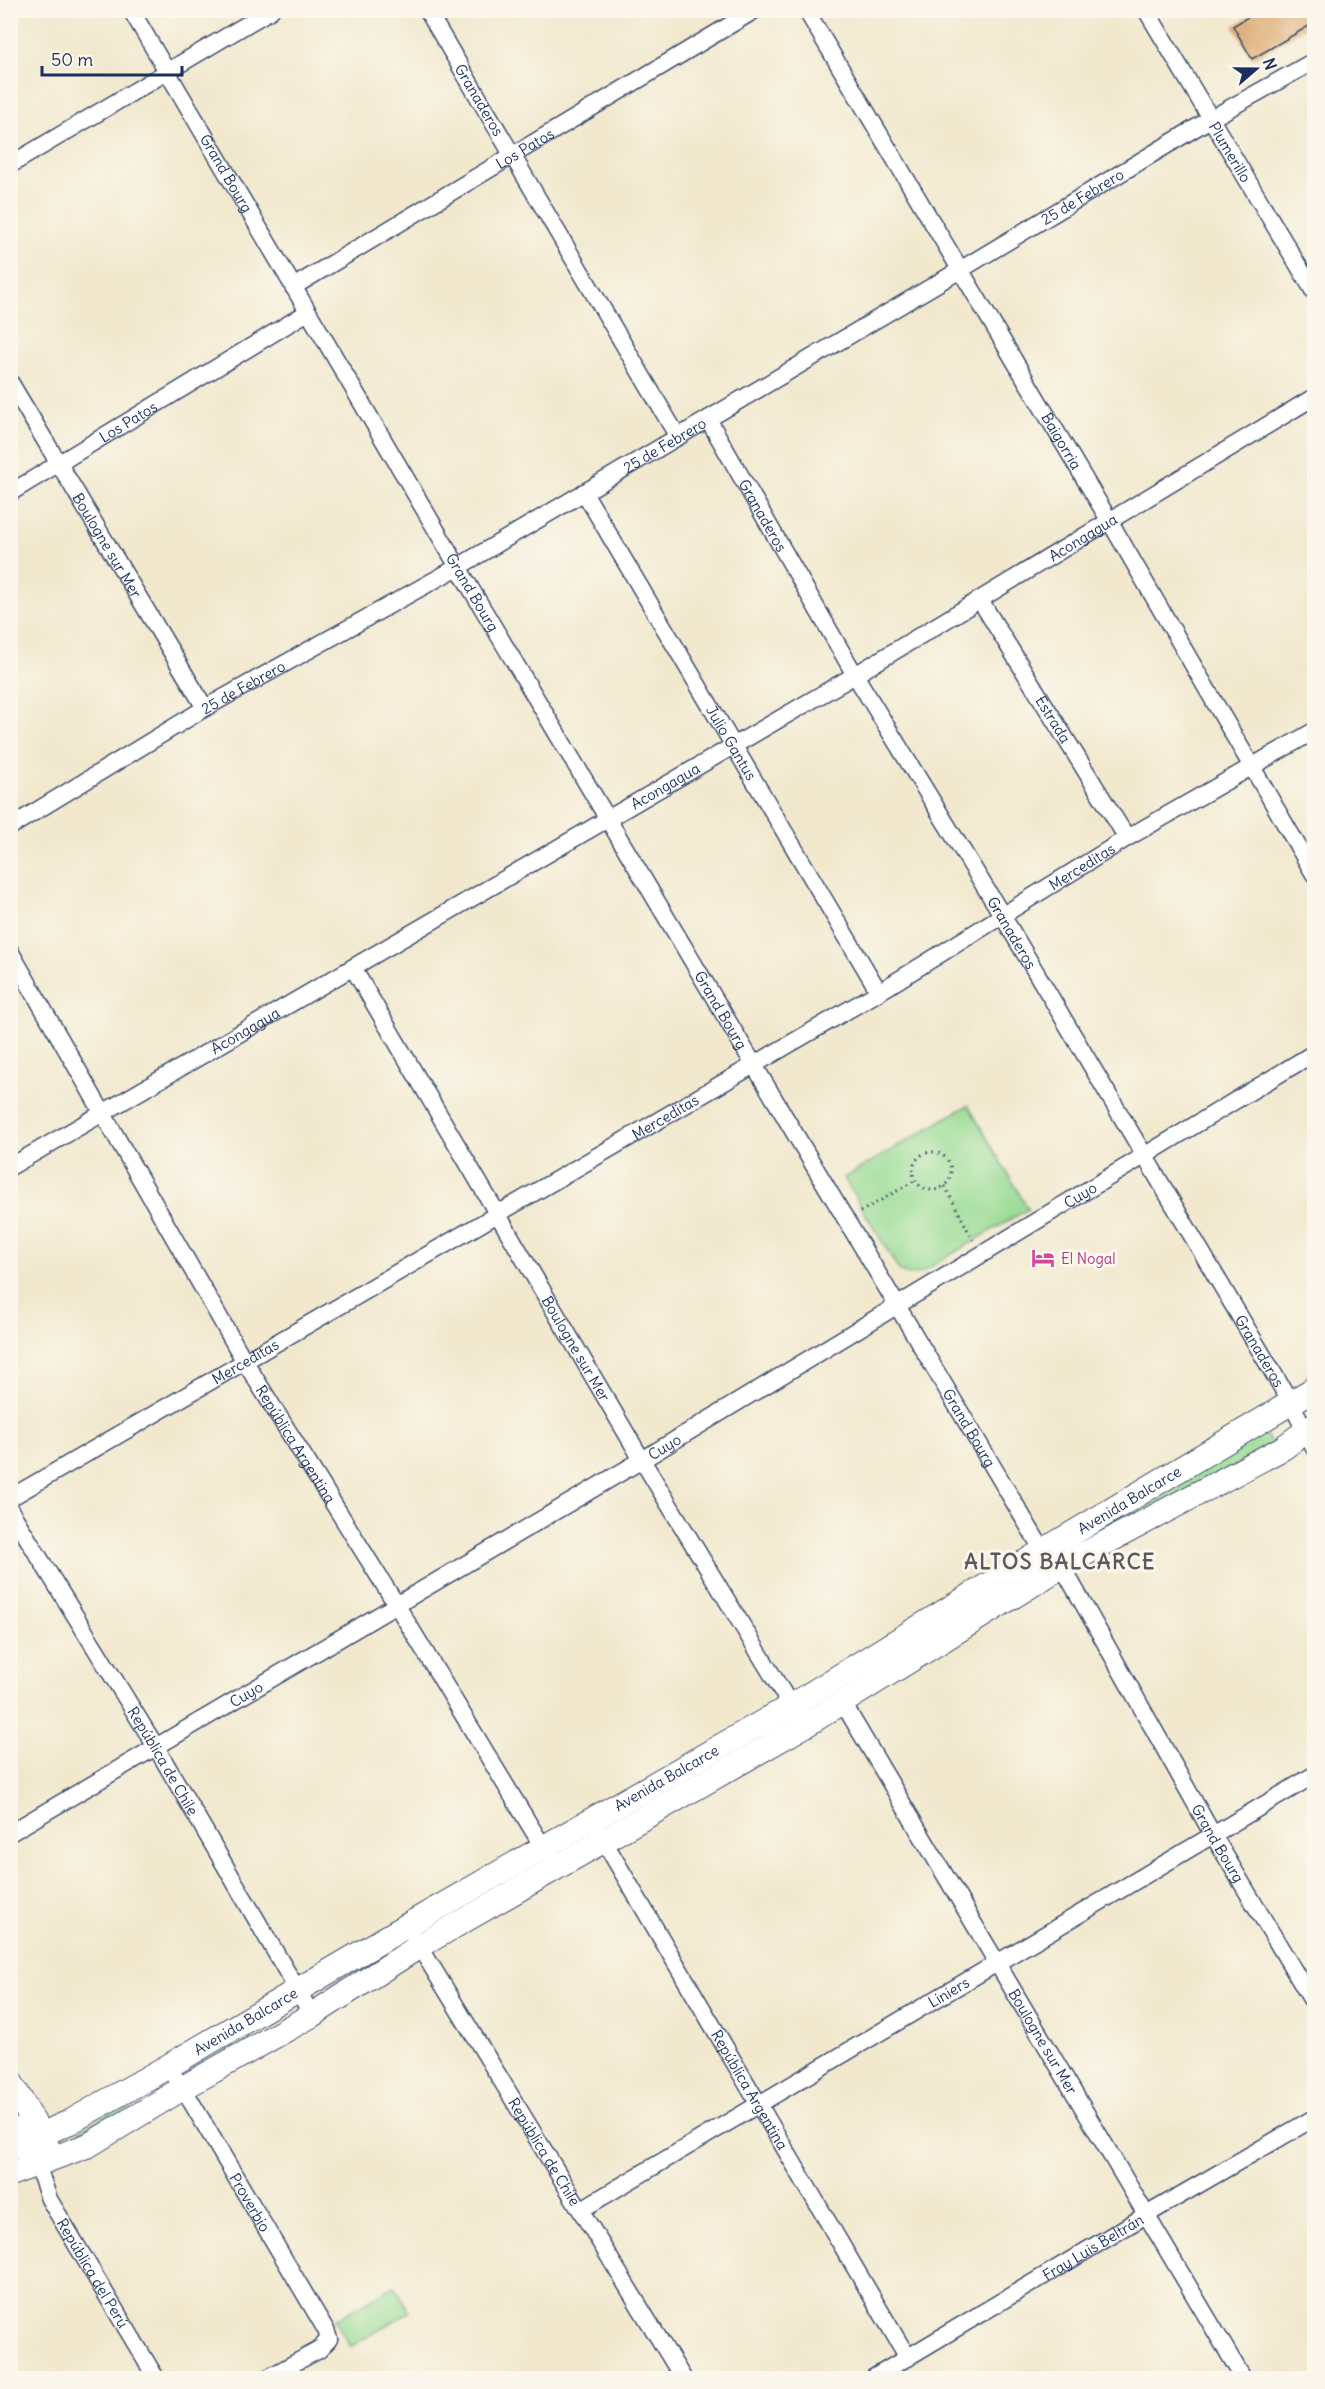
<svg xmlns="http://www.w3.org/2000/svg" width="1325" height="2389" font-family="Delius,sans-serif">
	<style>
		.green { fill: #98db93; stroke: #5a8578; stroke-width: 1.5 }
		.building { fill: #d8a164 }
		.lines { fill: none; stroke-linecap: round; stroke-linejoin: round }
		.street-casing { stroke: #3b4b6f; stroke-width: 19 }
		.secondary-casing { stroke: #3b4b6f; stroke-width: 26 }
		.path { stroke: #3b4b6f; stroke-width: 3; stroke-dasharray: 1.5 4.5; stroke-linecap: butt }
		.street { stroke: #fff; stroke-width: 16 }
		.secondary { stroke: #fff; stroke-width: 24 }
		.labels { text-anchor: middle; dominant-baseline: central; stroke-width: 6; stroke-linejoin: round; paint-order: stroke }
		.street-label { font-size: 15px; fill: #1b2f5e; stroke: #fbf7ec }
		.hotel-label { font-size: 15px; fill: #b23c85; stroke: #fbf7ec; text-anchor: start }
		.district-label { font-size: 21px; font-weight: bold; letter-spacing: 1.5px; fill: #5d5760; stroke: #fbf7ec }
	</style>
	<rect width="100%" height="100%" fill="#fbf7ec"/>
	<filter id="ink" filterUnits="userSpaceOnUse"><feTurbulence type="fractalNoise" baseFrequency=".0167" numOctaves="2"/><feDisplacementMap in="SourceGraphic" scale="12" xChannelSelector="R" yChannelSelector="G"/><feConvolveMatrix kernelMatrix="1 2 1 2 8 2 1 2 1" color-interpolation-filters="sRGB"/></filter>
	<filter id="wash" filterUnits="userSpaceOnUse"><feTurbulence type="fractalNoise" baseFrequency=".008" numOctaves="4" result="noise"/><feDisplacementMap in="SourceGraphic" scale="24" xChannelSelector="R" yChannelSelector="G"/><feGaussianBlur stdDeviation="1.35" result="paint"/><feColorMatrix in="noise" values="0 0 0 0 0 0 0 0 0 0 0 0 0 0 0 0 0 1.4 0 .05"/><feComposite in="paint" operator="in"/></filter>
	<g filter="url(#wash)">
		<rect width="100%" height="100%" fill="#f1e8cd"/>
		<path class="green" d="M 968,1105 L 1028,1209 L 920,1273 C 911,1276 906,1276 899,1270 L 844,1178 Z
			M 1264,1432 L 1272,1445 L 1092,1550 L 1085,1537 Z
			M 279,2013 L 282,2019 L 191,2073 L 188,2067 Z
			M 160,2083 L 163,2089 L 83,2136 L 80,2130 Z
			M 394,2286 L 410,2312 L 350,2347 L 335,2320 Z"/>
		<g id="blocks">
			<path class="building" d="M 1259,10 L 1314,10 L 1314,23 L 1252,59 L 1233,26 Z"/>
		</g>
	</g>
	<g filter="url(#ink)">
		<use href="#blocks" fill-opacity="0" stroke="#3b4b6f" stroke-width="1.5"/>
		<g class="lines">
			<g class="street-casing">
				<g id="street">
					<path id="s1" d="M 131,10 L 458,567 L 1043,1551 L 1062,1566 L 1213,1835 L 1314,2004"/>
					<path id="s2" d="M 427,10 L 678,437"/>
					<path id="s3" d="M 806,10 L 1109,520 L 1314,874"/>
					<path id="s4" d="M 1146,10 L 1314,292"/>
					<path d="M 10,165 L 271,10"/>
					<path id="s5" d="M 293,287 L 755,10"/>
					<path id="s6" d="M 10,382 L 205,708"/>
					<path id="s7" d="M 708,419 L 855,675 L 1002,915 L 1291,1403 L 1314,1448"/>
					<path id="s8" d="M 584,492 L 879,992"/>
					<path id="s9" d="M 10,493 L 308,312"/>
					<path id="s10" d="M 980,600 L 1127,838"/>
					<path id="s11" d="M 10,827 L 205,708 L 458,567 L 960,270 L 1212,118 L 1314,61"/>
					<path id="s12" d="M 10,951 L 245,1362 L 396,1604 L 543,1847 L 550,1854"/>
					<path id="s13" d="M 353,968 L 642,1460 L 791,1706 L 798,1712"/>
					<path id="s14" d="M 10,1167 L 855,675 L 1314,397"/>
					<path id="s15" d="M 10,1498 L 879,992 L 1127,838 L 1314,731"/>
					<path id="s16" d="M 10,1510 L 156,1747 L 312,2015"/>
					<path id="s17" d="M 843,1703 L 1243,2378"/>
					<path id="s18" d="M 598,1831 L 908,2358"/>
					<path id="s19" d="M 10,1833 L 642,1460 L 1314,1053"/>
					<path id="s20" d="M 415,1939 L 683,2378"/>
					<path id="s21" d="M 167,2067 L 183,2088 L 326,2330 L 329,2339 L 319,2350 L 267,2378"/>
					<path id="s22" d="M 37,2164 L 49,2199 L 156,2378"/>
					<path id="s23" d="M 582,2209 L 1314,1775"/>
					<path id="s24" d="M 873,2378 L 1146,2215 L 1314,2118"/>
				</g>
			</g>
			<g class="secondary-casing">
				<g id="secondary">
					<path d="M 10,2081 L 47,2146 L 37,2164 L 28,2154 L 10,2128"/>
					<path id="s25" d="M 10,2148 L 70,2122 L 167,2067 L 408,1925 L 791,1706 L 1043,1551 L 1314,1389"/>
					<path d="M 10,2174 L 89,2145 L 183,2088 L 312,2015 L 418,1947 L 809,1723 L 1062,1566 L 1283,1448 L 1314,1425"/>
				</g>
			</g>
			<path class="path" d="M913 1171a19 19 0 1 1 38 0a19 19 0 1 1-38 0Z
				M 945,1186 L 973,1240
				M 860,1212 L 916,1180"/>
			<use href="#street" class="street"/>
			<use href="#secondary" class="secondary"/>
		</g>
	</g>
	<defs>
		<g id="hotel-bare" transform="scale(1.8)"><path d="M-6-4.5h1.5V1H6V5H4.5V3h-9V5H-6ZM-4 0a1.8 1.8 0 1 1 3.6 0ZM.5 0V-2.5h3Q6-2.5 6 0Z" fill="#d1479c" stroke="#fbf7ec" stroke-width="2.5" paint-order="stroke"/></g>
	</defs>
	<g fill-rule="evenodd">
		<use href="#hotel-bare" x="1043" y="1258"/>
	</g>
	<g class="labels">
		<g class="street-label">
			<text stroke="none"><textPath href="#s2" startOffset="104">Granaderos</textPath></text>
			<text stroke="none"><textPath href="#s5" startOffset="270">Los Patos</textPath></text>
			<text stroke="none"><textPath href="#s4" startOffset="165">Plumerillo</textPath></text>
			<text stroke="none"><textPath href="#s1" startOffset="189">Grand Bourg</textPath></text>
			<text stroke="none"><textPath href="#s11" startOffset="1244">25 de Febrero</textPath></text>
			<text stroke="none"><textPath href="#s9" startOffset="138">Los Patos</textPath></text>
			<text stroke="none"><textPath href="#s3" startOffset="501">Baigorria</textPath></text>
			<text stroke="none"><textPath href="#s11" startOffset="758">25 de Febrero</textPath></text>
			<text stroke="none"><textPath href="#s7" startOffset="111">Granaderos</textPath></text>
			<text stroke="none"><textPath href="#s14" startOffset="1244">Acongagua</textPath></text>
			<text stroke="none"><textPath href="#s6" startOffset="190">Boulogne sur Mer</textPath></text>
			<text stroke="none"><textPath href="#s1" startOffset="675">Grand Bourg</textPath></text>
			<text stroke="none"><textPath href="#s11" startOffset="272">25 de Febrero</textPath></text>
			<text stroke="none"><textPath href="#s10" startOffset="140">Estrada</textPath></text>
			<text stroke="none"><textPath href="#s8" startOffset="291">Julio Gantus</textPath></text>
			<text stroke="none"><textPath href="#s14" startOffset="758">Acongagua</textPath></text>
			<text stroke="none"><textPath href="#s15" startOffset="1244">Merceditas</textPath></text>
			<text stroke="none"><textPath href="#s7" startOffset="597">Granaderos</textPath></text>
			<text stroke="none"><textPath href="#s1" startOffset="1161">Grand Bourg</textPath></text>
			<text stroke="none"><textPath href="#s14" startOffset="272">Acongagua</textPath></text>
			<text stroke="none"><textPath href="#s15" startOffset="758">Merceditas</textPath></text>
			<text stroke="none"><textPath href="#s19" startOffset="1246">Cuyo</textPath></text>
			<text stroke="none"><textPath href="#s13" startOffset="441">Boulogne sur Mer</textPath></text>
			<text stroke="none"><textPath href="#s7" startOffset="1083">Granaderos</textPath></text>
			<text stroke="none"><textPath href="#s15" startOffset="272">Merceditas</textPath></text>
			<text stroke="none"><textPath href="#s1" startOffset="1647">Grand Bourg</textPath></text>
			<text stroke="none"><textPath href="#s12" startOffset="570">República Argentina</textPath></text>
			<text stroke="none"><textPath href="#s19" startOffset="760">Cuyo</textPath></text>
			<text stroke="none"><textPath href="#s25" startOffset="1294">Avenida Balcarce</textPath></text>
			<text stroke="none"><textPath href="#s19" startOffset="274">Cuyo</textPath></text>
			<text stroke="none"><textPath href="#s16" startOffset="294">República de Chile</textPath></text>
			<text stroke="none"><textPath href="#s25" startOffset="754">Avenida Balcarce</textPath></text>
			<text stroke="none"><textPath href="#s1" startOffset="2133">Grand Bourg</textPath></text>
			<text stroke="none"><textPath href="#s23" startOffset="426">Liniers</textPath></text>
			<text stroke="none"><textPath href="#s25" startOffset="268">Avenida Balcarce</textPath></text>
			<text stroke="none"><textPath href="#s17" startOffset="393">Boulogne sur Mer</textPath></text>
			<text stroke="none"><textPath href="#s18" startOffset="300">República Argentina</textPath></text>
			<text stroke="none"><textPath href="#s20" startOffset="249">República de Chile</textPath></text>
			<text stroke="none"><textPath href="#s21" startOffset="159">Proverbio</textPath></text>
			<text stroke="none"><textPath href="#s24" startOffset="256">Fray Luis Beltrán</textPath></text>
			<text stroke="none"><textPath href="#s22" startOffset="123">República del Perú</textPath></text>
		</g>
		<g class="hotel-label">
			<text x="1061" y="1258">El Nogal</text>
		</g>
		<g class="district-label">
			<text x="1060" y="1561">ALTOS BALCARCE</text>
		</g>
	</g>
	<rect width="1325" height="2389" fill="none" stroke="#fbf7ec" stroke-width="36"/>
	<g transform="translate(1256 69) rotate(70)" stroke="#fbf7ec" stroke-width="4.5" paint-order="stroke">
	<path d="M0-4.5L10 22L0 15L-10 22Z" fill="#1b2f5e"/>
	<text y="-9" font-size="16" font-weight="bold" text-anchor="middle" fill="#1b2f5e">N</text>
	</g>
	<path d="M42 66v9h140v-9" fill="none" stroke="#1b2f5e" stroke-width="3"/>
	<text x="51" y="66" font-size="18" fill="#1b2f5e" stroke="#fbf7ec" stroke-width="4.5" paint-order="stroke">50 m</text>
</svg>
